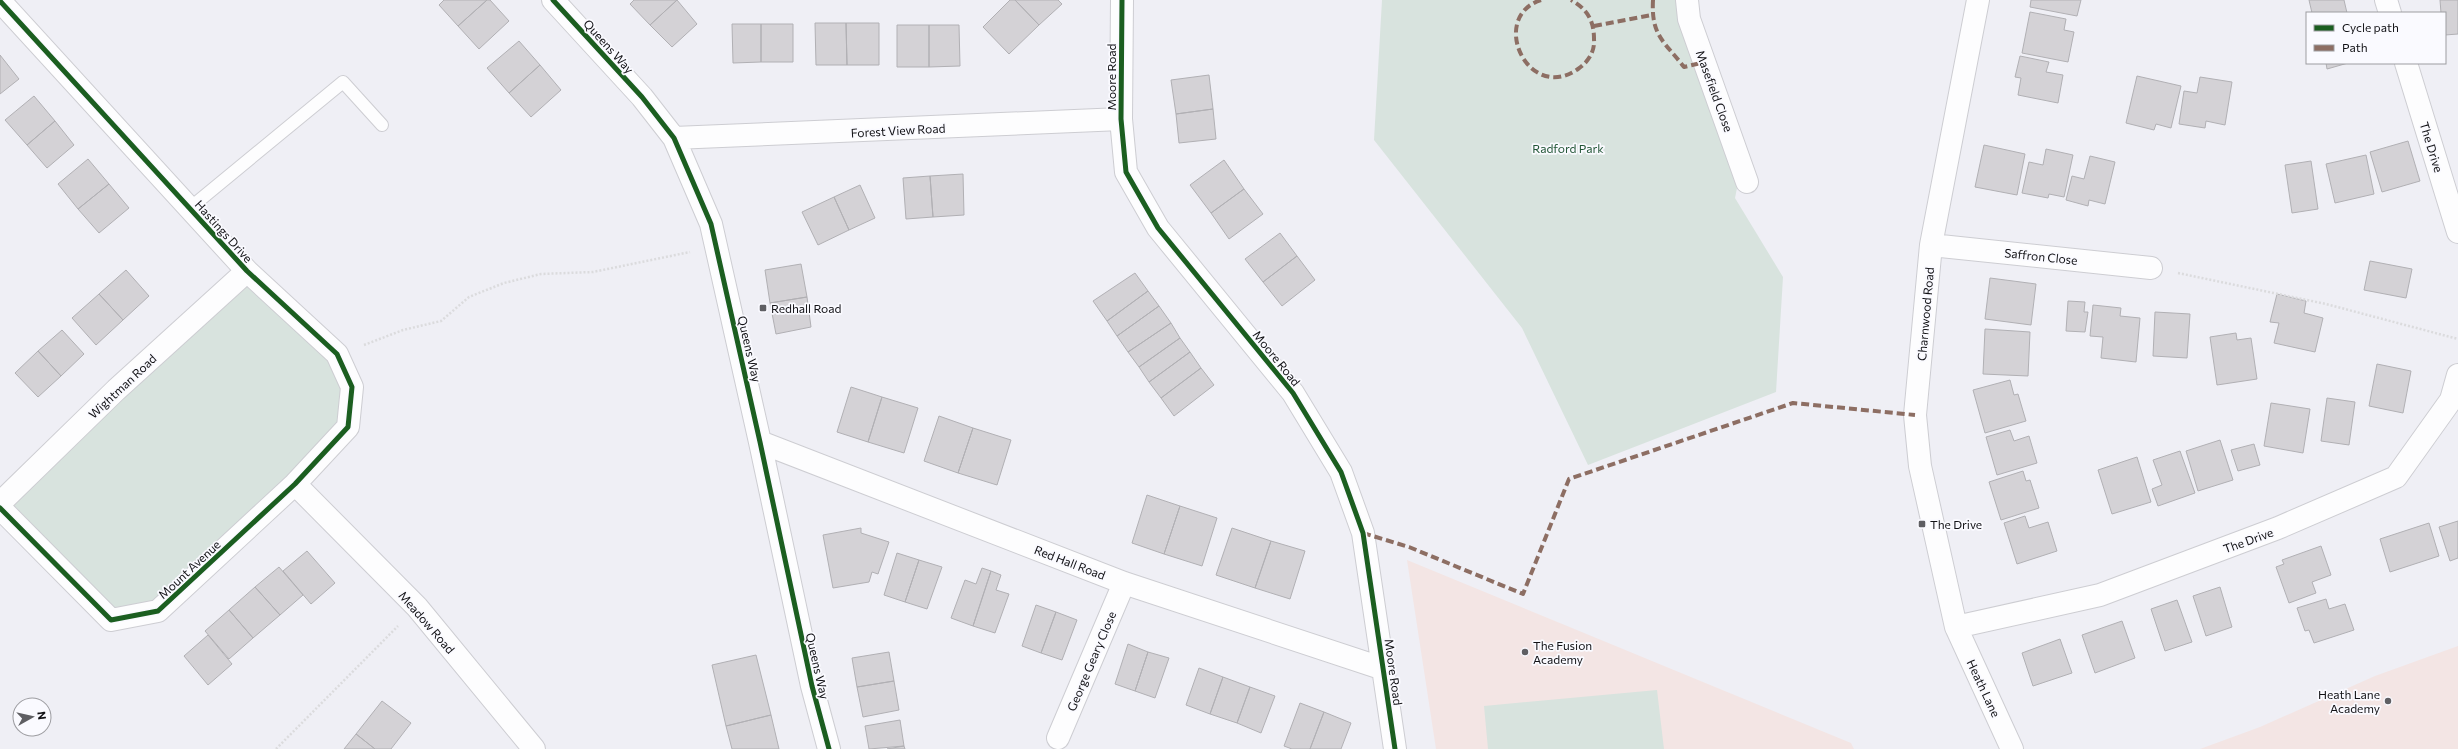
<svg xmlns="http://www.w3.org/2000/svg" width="2458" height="749" font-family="Commissioner,sans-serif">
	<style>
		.education { fill: #f3e5e4 }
		.green { fill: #d8e3de }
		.building { fill: #d4d2d6; stroke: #b1b0b4 }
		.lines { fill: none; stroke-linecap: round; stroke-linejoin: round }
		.lane-casing { stroke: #cdcdd2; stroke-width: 14 }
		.street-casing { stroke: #cdcdd2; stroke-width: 24 }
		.path { stroke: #dbdbdd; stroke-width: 2.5; stroke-dasharray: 2 2; stroke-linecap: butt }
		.lane { stroke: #fdfdfe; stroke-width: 12 }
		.street { stroke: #fdfdfe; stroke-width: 22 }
		.quiet { stroke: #8d6e63; stroke-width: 4; stroke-dasharray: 8 4; stroke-linecap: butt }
		.cycleway-casing { stroke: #fafaff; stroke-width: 8 }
		.cycleway { stroke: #1b5e20; stroke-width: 5 }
		.poi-dot { fill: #5f5f63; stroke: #fafaff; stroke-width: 1.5 }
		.labels { text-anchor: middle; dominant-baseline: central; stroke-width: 3.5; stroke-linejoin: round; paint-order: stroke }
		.street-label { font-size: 12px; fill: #111115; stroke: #fafaff }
		.park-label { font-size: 12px; fill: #215535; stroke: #fafaff }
		.poi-label { font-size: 12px; fill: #111115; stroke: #fafaff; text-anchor: start }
	</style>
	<rect width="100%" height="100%" fill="#efeff5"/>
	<path class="education" d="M 1407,560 L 1851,743 L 1854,749 L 1436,749 Z
		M 2458,646 L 2458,749 L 2200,749 L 2260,727 L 2375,676 Z"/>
	<path class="green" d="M 1382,0 L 1677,0 L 1678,20 L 1737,188 L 1735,198 L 1783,277 L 1776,392 L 1588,465 L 1522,328 L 1374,140 Z
		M 247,271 L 337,354 L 348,427 L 158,611 L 111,620 L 0,503 Z
		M 1657,690 L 1664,749 L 1488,749 L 1484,706 Z"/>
	<path class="building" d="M 444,0 L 487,0 L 458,26 L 439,5 Z
		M 487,0 L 490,0 L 509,21 L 479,49 L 458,26 Z
		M 634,0 L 677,0 L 650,25 L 630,4 Z
		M 677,0 L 697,24 L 672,47 L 650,25 Z
		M 1010,0 L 1015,0 L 1039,25 L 1009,54 L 983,27 Z
		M 1015,0 L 1058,0 L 1062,4 L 1039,25 Z
		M 2031,0 L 2081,0 L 2077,16 L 2030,7 Z
		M 2309,0 L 2344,0 L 2347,13 L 2312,13 Z
		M 2440,0 L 2458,0 L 2458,34 L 2445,35 L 2445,13 L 2441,13 Z
		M 2030,12 L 2066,19 L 2064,30 L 2074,32 L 2068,62 L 2022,53 Z
		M 815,23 L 846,23 L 847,65 L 816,65 Z
		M 846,23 L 879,23 L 879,65 L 847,65 Z
		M 732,24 L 761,24 L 761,62 L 733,63 Z
		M 761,24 L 793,24 L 793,62 L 761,62 Z
		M 897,25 L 929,25 L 929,67 L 897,67 Z
		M 929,25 L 959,25 L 960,66 L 929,67 Z
		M 519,41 L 540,65 L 509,93 L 487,68 Z
		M 0,55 L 19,79 L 0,94 Z
		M 2020,56 L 2049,62 L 2046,72 L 2063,75 L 2058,103 L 2018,95 L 2021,78 L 2015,77 Z
		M 2326,63 L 2348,63 L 2327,69 Z
		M 540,65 L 561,90 L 531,117 L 509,93 Z
		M 1209,75 L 1213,109 L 1176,114 L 1171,80 Z
		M 2137,76 L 2181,86 L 2171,128 L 2156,124 L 2154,130 L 2126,123 Z
		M 2200,77 L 2232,82 L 2225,125 L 2206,121 L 2205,128 L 2179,124 L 2184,91 L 2197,93 Z
		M 34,96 L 55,121 L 27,145 L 5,120 Z
		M 1213,109 L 1216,139 L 1179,143 L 1176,114 Z
		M 55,121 L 74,145 L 47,168 L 27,145 Z
		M 2408,141 L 2420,181 L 2382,192 L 2370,152 Z
		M 1984,145 L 2025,154 L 2017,195 L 1975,187 Z
		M 2046,149 L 2073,155 L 2064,197 L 2049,194 L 2048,198 L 2022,193 L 2029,162 L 2043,165 Z
		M 2366,155 L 2374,194 L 2335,203 L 2326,164 Z
		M 2090,156 L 2115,162 L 2105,204 L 2089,200 L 2088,206 L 2066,200 L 2072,176 L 2084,179 Z
		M 88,159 L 109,184 L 78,209 L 58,184 Z
		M 1224,160 L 1244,189 L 1211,213 L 1190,185 Z
		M 2311,161 L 2318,209 L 2292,213 L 2285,165 Z
		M 963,174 L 964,215 L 933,217 L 930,176 Z
		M 930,176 L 933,217 L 906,219 L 903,178 Z
		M 109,184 L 129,208 L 99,233 L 78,209 Z
		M 860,185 L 875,218 L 849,230 L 834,197 Z
		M 1244,189 L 1263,214 L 1229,239 L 1211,213 Z
		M 834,197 L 849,230 L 818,245 L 802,212 Z
		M 1280,233 L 1297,256 L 1263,282 L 1245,259 Z
		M 1297,256 L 1315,280 L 1282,306 L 1263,282 Z
		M 2370,261 L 2412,269 L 2406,298 L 2364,290 Z
		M 801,264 L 807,297 L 770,303 L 765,270 Z
		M 126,270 L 149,296 L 123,320 L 99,294 Z
		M 1135,273 L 1148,291 L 1107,321 L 1093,301 Z
		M 1990,278 L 2036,284 L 2031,325 L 1985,319 Z
		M 1148,291 L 1159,306 L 1117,336 L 1107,321 Z
		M 99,294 L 123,320 L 96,345 L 72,318 Z
		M 2277,294 L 2306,301 L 2304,313 L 2323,318 L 2315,352 L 2274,343 L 2279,323 L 2270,322 Z
		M 807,297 L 811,327 L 776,334 L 770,303 Z
		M 2068,301 L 2085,302 L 2084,312 L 2088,312 L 2085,332 L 2066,331 Z
		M 2093,305 L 2121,308 L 2120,316 L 2140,318 L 2136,362 L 2101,358 L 2103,337 L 2090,336 Z
		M 1159,306 L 1171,323 L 1128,352 L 1117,336 Z
		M 2155,312 L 2190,314 L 2187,358 L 2153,356 Z
		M 1171,323 L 1180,338 L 1139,367 L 1128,352 Z
		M 1985,329 L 2030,332 L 2028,376 L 1983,374 Z
		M 62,330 L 84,354 L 61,376 L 38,351 Z
		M 2236,333 L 2237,340 L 2251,338 L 2257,379 L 2217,385 L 2210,337 Z
		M 1180,338 L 1190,352 L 1149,382 L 1139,367 Z
		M 38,351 L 61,376 L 38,397 L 15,373 Z
		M 1190,352 L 1201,368 L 1161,398 L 1149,382 Z
		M 2377,364 L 2411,371 L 2403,413 L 2369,406 Z
		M 1201,368 L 1214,385 L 1174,416 L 1161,398 Z
		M 2010,380 L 2014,395 L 2018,394 L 2026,421 L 1985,433 L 1973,390 Z
		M 851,387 L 882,397 L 868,442 L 837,432 Z
		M 882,397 L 918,408 L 904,453 L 868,442 Z
		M 2327,398 L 2355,402 L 2349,445 L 2321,441 Z
		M 2271,403 L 2310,409 L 2303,453 L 2264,446 Z
		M 939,416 L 973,428 L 958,473 L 924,461 Z
		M 973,428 L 1011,440 L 997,485 L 958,473 Z
		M 2010,430 L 2014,441 L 2029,436 L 2037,463 L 1997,475 L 1986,437 Z
		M 2220,440 L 2233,480 L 2198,491 L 2186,451 Z
		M 2254,444 L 2260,465 L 2238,471 L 2231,450 Z
		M 2180,451 L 2195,493 L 2158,506 L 2152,489 L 2162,485 L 2153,460 Z
		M 2137,457 L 2151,502 L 2112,514 L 2098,470 Z
		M 2023,471 L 2026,481 L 2030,480 L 2039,508 L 2001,520 L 1989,482 Z
		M 1147,495 L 1180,506 L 1164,554 L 1132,543 Z
		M 1180,506 L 1217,518 L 1202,566 L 1164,554 Z
		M 2025,516 L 2029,528 L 2048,522 L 2057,551 L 2017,564 L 2004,523 Z
		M 2458,521 L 2458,558 L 2450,561 L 2439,527 Z
		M 2429,523 L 2439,556 L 2390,572 L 2380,539 Z
		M 861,528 L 861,533 L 889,542 L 878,574 L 872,572 L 869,582 L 833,588 L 823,535 Z
		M 1232,528 L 1271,541 L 1255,588 L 1216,575 Z
		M 1271,541 L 1305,551 L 1290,599 L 1255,588 Z
		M 2321,546 L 2331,575 L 2312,582 L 2316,593 L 2289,603 L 2276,567 L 2284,564 L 2282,560 Z
		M 307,551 L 335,583 L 311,604 L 283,571 Z
		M 897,553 L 919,560 L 905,602 L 884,595 Z
		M 919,560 L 942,567 L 927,609 L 905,602 Z
		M 279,567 L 303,595 L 280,615 L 255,587 Z
		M 982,568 L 991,571 L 973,626 L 951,618 L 965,580 L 976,584 Z
		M 991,571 L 1001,575 L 996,590 L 1009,594 L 995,633 L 973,626 Z
		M 255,587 L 280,615 L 253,638 L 229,610 Z
		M 2220,587 L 2232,627 L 2206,636 L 2193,596 Z
		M 2326,599 L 2329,609 L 2345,604 L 2354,630 L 2314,643 L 2309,630 L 2305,631 L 2297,608 Z
		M 2177,600 L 2192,642 L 2165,651 L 2151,609 Z
		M 1036,605 L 1056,612 L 1041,653 L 1022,646 Z
		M 229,610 L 253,638 L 229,659 L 205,631 Z
		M 1056,612 L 1077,620 L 1062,660 L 1041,653 Z
		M 2122,621 L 2135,658 L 2095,673 L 2082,635 Z
		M 208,635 L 232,664 L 208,685 L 184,656 Z
		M 2060,639 L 2072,673 L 2033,686 L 2022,653 Z
		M 1128,644 L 1148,652 L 1135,691 L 1115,684 Z
		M 889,652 L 894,681 L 857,687 L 852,658 Z
		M 1148,652 L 1169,658 L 1155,698 L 1135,691 Z
		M 756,655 L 771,715 L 726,726 L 712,665 Z
		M 1199,668 L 1223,677 L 1210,714 L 1186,705 Z
		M 1223,677 L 1250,687 L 1237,723 L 1210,714 Z
		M 894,681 L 899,710 L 863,717 L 857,687 Z
		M 1250,687 L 1275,696 L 1261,733 L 1237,723 Z
		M 382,701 L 411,723 L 391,749 L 375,749 L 356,734 Z
		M 1300,703 L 1324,712 L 1310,749 L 1292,749 L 1284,746 Z
		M 1324,712 L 1351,723 L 1341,749 L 1310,749 Z
		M 771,715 L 779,749 L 732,749 L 726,726 Z
		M 900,720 L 904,746 L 869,749 L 865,726 Z
		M 356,734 L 375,749 L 344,749 Z
		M 904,746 L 905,749 L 887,749 Z"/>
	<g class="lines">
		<g class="lane-casing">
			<path id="lane" d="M 190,208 L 343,82 L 382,125"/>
		</g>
		<g class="street-casing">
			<path id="street" d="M 553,0 L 642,97 L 674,138 L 711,224 L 760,442 L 812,686 L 829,749
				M 1122,0 L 1121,119 L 1126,172 L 1158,228 L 1293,393 L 1341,472 L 1363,533 L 1395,749
				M 1687,0 L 1689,19 L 1747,182
				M 1978,0 L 1931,245 L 1915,415 L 1920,466 L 1956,627 L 2012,749
				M 2386,0 L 2390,13
				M 0,1 L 247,271 L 337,354 L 352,387 L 348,427 L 295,484 L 158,611 L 111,620 L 0,508
				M 2406,63 L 2458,232
				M 674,138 L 1121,119
				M 1931,245 L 2151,268
				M 760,442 L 1124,583 L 1384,669
				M 295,484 L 417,607 L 534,749
				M 0,503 L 116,390 L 247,271
				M 1956,627 L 2100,595 L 2278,528 L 2396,477 L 2451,400 L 2458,375
				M 1058,738 L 1124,583"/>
		</g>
		<path class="path" d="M 2178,273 L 2326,304 L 2458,339
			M 364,345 L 403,330 L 441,321 L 469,297 L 504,283 L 541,274 L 593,272 L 690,252
			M 276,749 L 398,626"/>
		<use href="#lane" class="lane"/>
		<use href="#street" class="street"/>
		<path class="quiet" d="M 1541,0 C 1488,17 1528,104 1578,69 C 1588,62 1595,52 1594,39 C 1594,20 1587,9 1571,0
			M 1653,0 C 1651,36 1664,41 1684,67 L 1705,62
			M 1594,26 L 1652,15
			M 1363,533 L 1409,547 L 1523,594 L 1569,479 L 1793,403 L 1915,415"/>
		<g class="cycleway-casing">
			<path id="cycleway" d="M 553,0 L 642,97 L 674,138 L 711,224 L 760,442 L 812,686 L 829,749
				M 1122,0 L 1121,119 L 1126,172 L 1158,228 L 1293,393 L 1341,472 L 1363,533 L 1395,749
				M 0,1 L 247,271 L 337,354 L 352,387 L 348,427 L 295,484 L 158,611 L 111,620 L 0,508"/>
		</g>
		<use href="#cycleway" class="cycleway"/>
	</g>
	<g class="poi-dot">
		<rect x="759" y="304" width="8" height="8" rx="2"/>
		<rect x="1918" y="520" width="8" height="8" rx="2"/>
		<circle cx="1525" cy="652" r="4"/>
		<circle cx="2388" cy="701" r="4"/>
	</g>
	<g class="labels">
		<g class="street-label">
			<text transform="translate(609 46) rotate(48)">Queens Way</text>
			<text transform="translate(1111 77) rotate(-90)">Moore Road</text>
			<text transform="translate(1715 91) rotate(70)">Masefield Close</text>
			<text transform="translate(898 130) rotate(-3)">Forest View Road</text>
			<text transform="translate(2432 147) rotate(73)">The Drive</text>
			<text transform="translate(224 231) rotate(48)">Hastings Drive</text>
			<text transform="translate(2041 256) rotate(6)">Saffron Close</text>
			<text transform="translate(1925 314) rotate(-85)">Charnwood Road</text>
			<text transform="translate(750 349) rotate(77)">Queens Way</text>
			<text transform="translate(1277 358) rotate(51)">Moore Road</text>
			<text transform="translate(122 386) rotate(-43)">Wightman Road</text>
			<text transform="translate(2248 540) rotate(-20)">The Drive</text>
			<text transform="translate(1070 562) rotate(21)">Red Hall Road</text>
			<text transform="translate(189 569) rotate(-43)">Mount Avenue</text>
			<text transform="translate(427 622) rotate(49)">Meadow Road</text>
			<text transform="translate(1091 661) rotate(-67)">George Geary Close</text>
			<text transform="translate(818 666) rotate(77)">Queens Way</text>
			<text transform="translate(1394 672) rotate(82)">Moore Road</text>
			<text transform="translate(1984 688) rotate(65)">Heath Lane</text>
		</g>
		<g class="park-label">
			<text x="1568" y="148">Radford Park</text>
		</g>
		<g class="poi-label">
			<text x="771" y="308">Redhall Road</text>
			<text x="1930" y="524">The Drive</text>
			<text x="1533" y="645">The Fusion<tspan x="1533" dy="14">Academy</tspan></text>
			<text x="2380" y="694" text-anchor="end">Heath Lane<tspan x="2380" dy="14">Academy</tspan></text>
		</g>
	</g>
	<rect x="2306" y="12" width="140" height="52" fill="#fafaff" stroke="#9d9da1"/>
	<rect x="2314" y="25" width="20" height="6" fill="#1b5e20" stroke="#9d9da1"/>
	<text x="2342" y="32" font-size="12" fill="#111115">Cycle path</text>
	<rect x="2314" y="45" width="20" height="6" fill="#8d6e63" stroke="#9d9da1"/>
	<text x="2342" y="52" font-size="12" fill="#111115">Path</text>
	<g transform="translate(32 717) rotate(82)"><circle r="19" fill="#fafaff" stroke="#9d9da1"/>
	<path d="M0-3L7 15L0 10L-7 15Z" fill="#5f5f63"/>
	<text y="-6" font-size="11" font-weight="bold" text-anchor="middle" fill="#111115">N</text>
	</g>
</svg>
